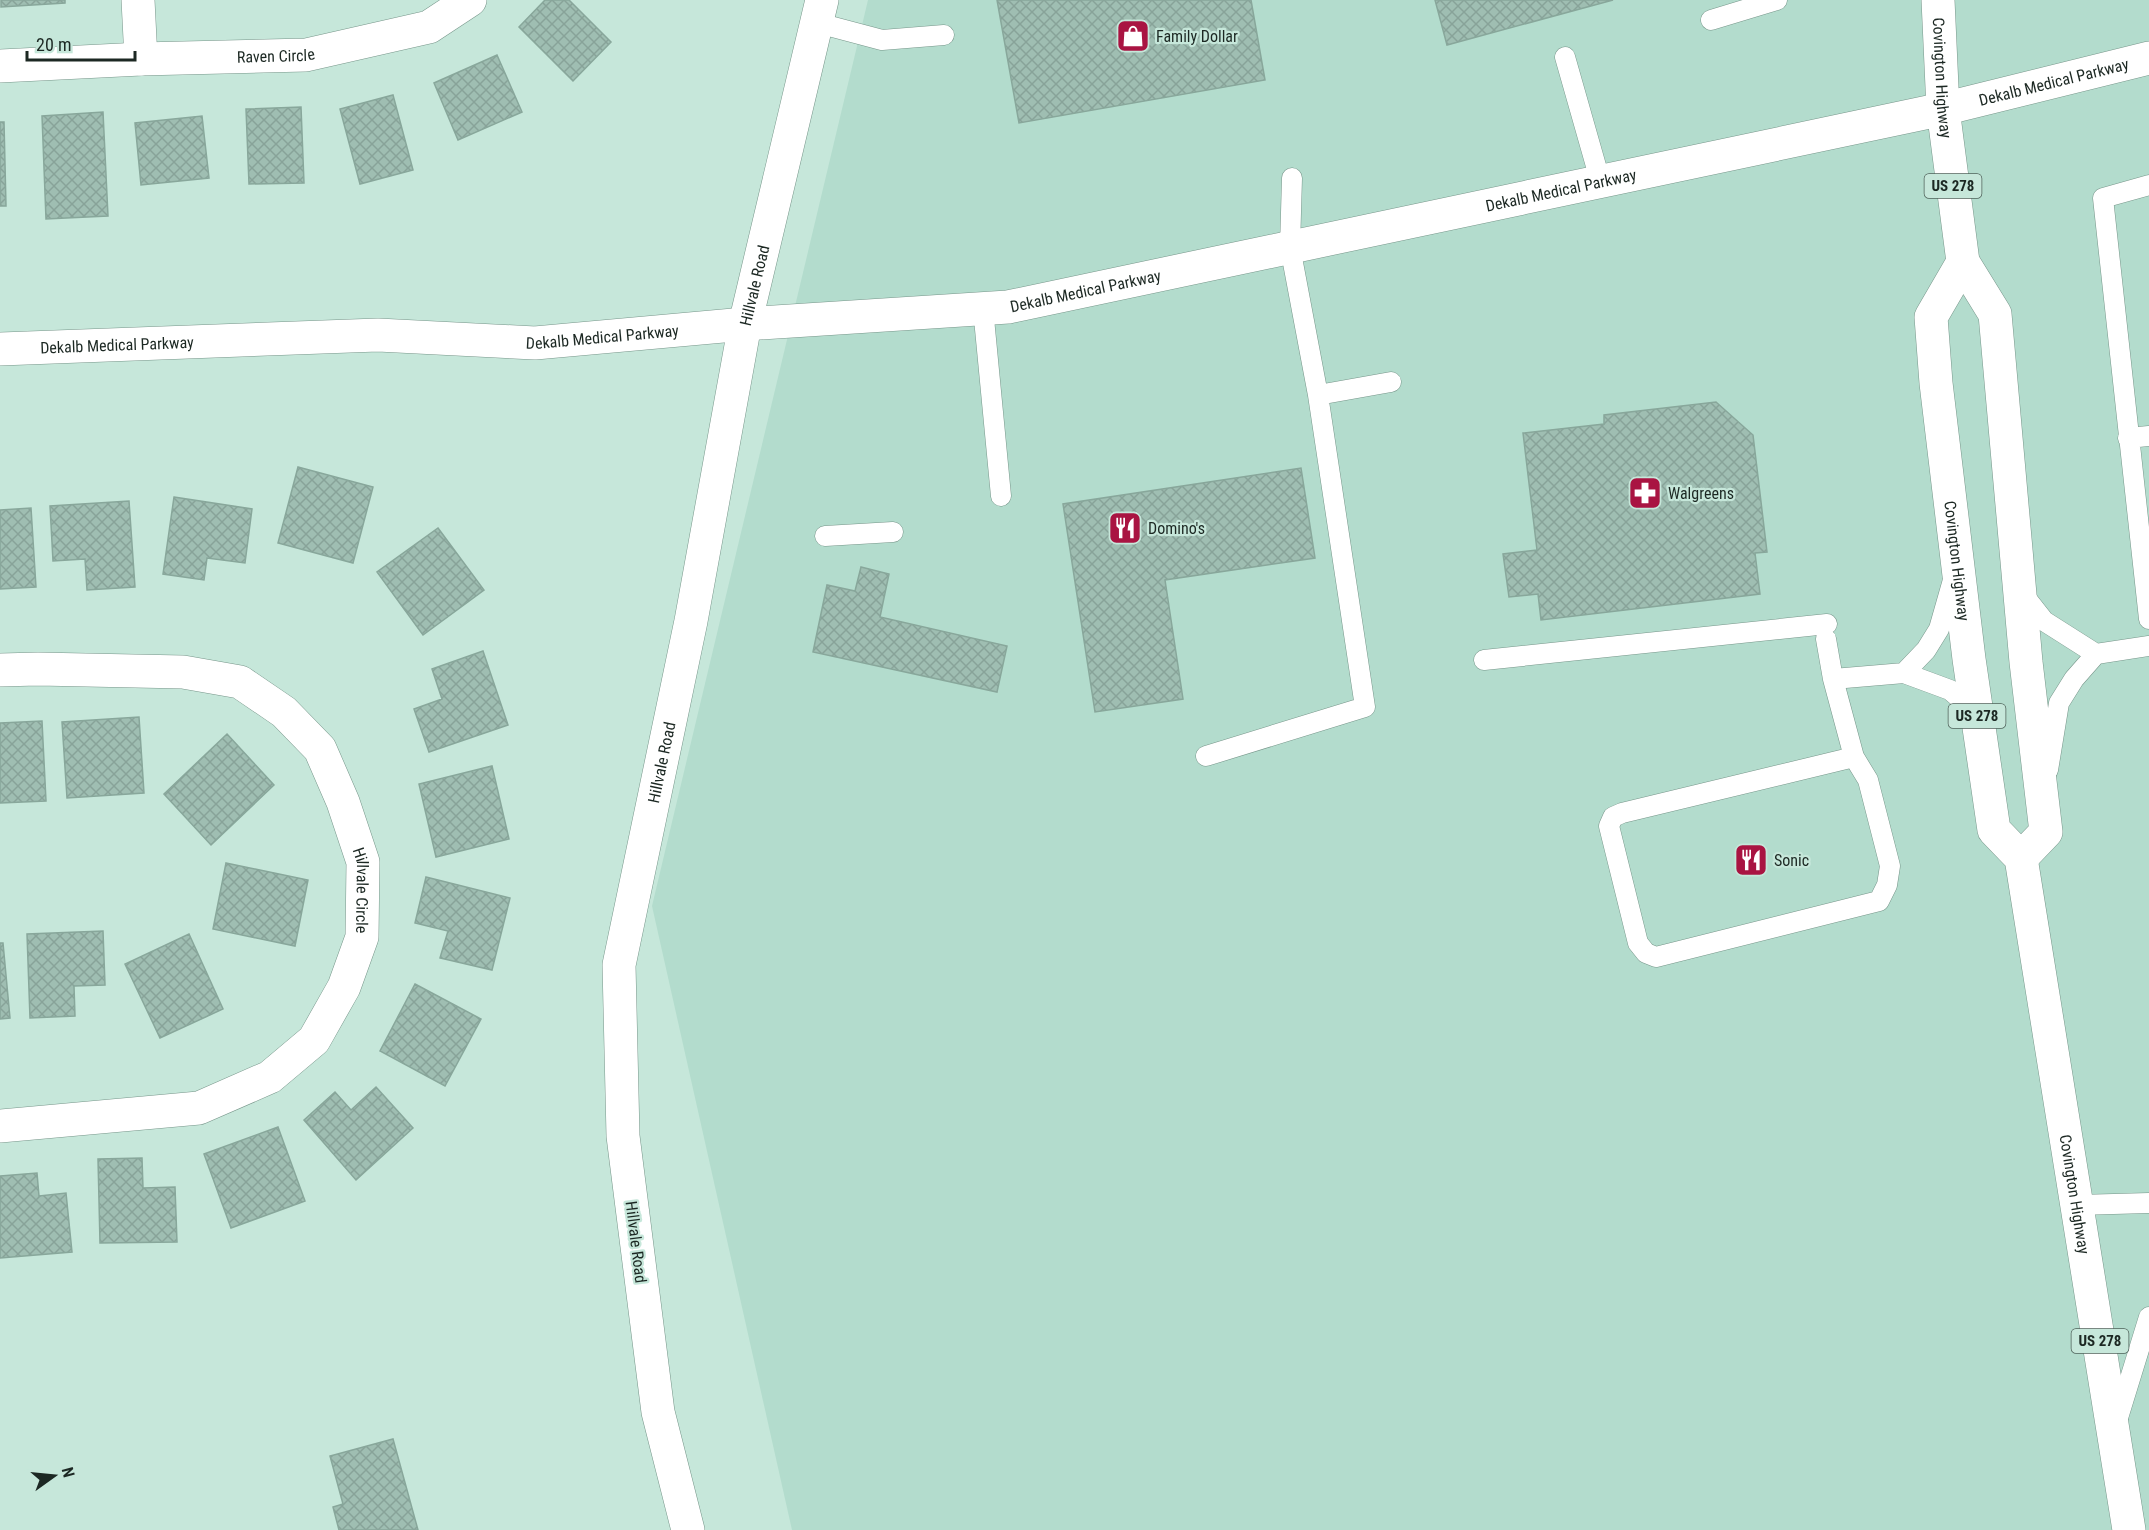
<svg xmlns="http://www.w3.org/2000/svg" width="2149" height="1530" font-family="'Roboto Condensed',sans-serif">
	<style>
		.built { fill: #b3dccd }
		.building { fill: url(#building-cross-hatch); stroke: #88a79b; stroke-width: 1.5 }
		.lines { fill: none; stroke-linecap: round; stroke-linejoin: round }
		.service-casing { stroke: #77968a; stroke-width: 21 }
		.minor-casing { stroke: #77968a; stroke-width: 34 }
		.tertiary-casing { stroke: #77968a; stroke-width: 34 }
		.secondary-casing { stroke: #77968a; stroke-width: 34 }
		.primary-casing { stroke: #77968a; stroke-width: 34 }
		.service { stroke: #fff; stroke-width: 20 }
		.minor { stroke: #fff; stroke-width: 33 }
		.tertiary { stroke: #fff; stroke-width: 33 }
		.secondary { stroke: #fff; stroke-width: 33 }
		.primary { stroke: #fff; stroke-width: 33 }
		.labels { text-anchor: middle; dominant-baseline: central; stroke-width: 4.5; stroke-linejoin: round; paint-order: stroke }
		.shield { fill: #c6e7da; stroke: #4f615a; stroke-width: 1.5 }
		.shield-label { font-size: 15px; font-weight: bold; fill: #1c2823 }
		.poi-label { font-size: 16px; fill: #1c2823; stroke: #c6e7da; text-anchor: start }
		.street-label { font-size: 16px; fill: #1c2823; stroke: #c6e7da }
	</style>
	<defs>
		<pattern id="building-cross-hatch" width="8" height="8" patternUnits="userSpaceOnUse" patternTransform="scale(1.5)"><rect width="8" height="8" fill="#9fbeb2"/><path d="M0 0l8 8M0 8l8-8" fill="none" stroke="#88a399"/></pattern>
	</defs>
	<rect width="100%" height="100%" fill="#c6e7da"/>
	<path class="built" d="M 868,0 L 2149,0 L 2149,1530 L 792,1530 L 652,906 Z"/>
	<path class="building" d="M 1,0 L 65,0 L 65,3 L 1,7 Z
		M 545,0 L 569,0 L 611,42 L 573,81 L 519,27 Z
		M 997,0 L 1251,0 L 1265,80 L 1019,123 Z
		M 1435,0 L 1613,0 L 1447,45 Z
		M 497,55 L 522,112 L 458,140 L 434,83 Z
		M 393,95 L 413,170 L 360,184 L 340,109 Z
		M 301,107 L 304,183 L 249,184 L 246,109 Z
		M 103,112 L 108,216 L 46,219 L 42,116 Z
		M 202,116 L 209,178 L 141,185 L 135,123 Z
		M 0,122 L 4,122 L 6,206 L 0,206 Z
		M 1716,402 L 1753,435 L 1767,552 L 1755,553 L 1760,594 L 1541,620 L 1538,594 L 1509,597 L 1503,554 L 1537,550 L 1523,433 L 1604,424 L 1604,415 Z
		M 298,467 L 373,487 L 353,563 L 278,543 Z
		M 1301,468 L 1315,558 L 1165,580 L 1183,699 L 1095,712 L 1063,504 Z
		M 174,497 L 252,509 L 245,563 L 207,558 L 204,580 L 163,574 Z
		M 129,501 L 135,587 L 87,590 L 85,559 L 53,561 L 50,506 Z
		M 31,508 L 36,587 L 0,589 L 0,510 Z
		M 438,528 L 484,590 L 423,635 L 377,572 Z
		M 861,567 L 889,574 L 880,617 L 1007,646 L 997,692 L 813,652 L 827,585 L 855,591 Z
		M 483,651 L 508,725 L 429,752 L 414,709 L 442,699 L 432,669 Z
		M 139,717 L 144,793 L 67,798 L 62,722 Z
		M 42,721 L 46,801 L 0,803 L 0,723 Z
		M 227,734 L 274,785 L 211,845 L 164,794 Z
		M 492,766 L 509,839 L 436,857 L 419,784 Z
		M 226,863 L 308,880 L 295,946 L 213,929 Z
		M 426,877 L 510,898 L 492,970 L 440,958 L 448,931 L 415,923 Z
		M 103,931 L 105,985 L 74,986 L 75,1016 L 30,1018 L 27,934 Z
		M 189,934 L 223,1009 L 160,1038 L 125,964 Z
		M 0,943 L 3,943 L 10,1018 L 0,1019 Z
		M 415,984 L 481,1019 L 445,1086 L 380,1051 Z
		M 376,1087 L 413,1128 L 356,1180 L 304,1120 L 335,1092 L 351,1110 Z
		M 278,1127 L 305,1201 L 231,1228 L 204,1154 Z
		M 142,1158 L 143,1188 L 175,1187 L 177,1242 L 100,1243 L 98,1159 Z
		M 37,1173 L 39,1196 L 66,1193 L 72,1252 L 0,1258 L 0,1176 Z
		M 393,1439 L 418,1530 L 339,1530 L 333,1507 L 343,1504 L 330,1456 Z"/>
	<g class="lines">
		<g class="service-casing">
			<path id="service" d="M 1711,20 L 1777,0
				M 818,23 L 882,40 L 944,35
				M 1565,57 L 1600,180
				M 1292,178 L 1290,247 L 1318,395 L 1391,382
				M 2149,185 L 2103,198 L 2149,619
				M 983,308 L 1001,496
				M 2128,438 L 2149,436
				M 825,536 L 893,532
				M 2022,593 L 2044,621 L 2096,654 L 2149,646
				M 1826,639 L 1833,679
				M 1484,660 L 1827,624
				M 1904,673 L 1926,650 L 1939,629 L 1953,580
				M 1206,756 L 1365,707 L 1318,395
				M 1854,757 L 1622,813 L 1613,817 L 1609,826 L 1638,943 L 1646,953 L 1656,957 L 1879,901 L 1887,885 L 1890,866 L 1868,780 L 1854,757 L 1833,679 L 1904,673 L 1950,690 L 1976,712
				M 2048,770 L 2059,703 L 2074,679 L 2096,654
				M 2078,1205 L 2149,1203
				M 2117,1421 L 2149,1317"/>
		</g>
		<g class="minor-casing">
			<g id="minor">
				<path d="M 138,0 L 141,59"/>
				<path id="s1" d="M 0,66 L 141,59 L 306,55 L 429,27 L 470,0"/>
				<path id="s2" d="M 0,670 L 38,669 L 183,672 L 240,682 L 284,712 L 320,749 L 343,802 L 363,862 L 362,937 L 344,987 L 314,1040 L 270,1077 L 199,1108 L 0,1126"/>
				<path id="s3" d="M 688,1530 L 658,1412 L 623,1136 L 619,965 L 691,621 L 745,324 L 822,0"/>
			</g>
		</g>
		<g class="tertiary-casing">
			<g id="tertiary">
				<path id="s4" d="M 1943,109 L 2149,58"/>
			</g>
		</g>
		<g class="secondary-casing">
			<g id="secondary">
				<path id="s5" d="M 0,349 L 378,335 L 535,343 L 745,324 L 1008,307 L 1943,109"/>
			</g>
		</g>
		<g class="primary-casing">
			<g id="primary">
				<path id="s6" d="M 1938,0 L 1943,109 L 1963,262 L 1995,314 L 2026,662 L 2046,832 L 2021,858"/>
				<path id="s7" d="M 1963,262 L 1931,317 L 1936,383 L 1969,659 L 1994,830 L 2021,858 L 2129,1530"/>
			</g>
		</g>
		<use href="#service" class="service"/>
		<use href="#minor" class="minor"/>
		<use href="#tertiary" class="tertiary"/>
		<use href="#secondary" class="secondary"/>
		<use href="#primary" class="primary"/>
	</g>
	<defs>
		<g id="shop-square" transform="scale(1.725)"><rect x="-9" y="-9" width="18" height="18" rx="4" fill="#a91442" stroke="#c6e7da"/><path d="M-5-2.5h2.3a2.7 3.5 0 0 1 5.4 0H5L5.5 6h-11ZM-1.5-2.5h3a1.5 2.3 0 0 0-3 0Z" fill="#fff"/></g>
		<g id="pharmacy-square" transform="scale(1.725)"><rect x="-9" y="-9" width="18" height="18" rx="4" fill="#a91442" stroke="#c6e7da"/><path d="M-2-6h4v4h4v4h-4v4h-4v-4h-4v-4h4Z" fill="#fff"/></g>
		<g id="restaurant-square" transform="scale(1.725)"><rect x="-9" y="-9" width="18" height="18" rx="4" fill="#a91442" stroke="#c6e7da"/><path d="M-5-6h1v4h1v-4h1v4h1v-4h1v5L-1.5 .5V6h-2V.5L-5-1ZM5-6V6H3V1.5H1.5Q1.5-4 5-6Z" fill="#fff"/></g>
	</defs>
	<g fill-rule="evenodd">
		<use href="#shop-square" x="1133" y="36"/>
		<use href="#pharmacy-square" x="1645" y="493"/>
		<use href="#restaurant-square" x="1125" y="528"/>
		<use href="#restaurant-square" x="1751" y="860"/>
	</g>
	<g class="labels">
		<g class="shield">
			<rect x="1924.5" y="174" width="57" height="24" rx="4.5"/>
			<rect x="1948.5" y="704" width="57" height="24" rx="4.5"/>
			<rect x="2071.5" y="1329" width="57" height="24" rx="4.5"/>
		</g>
		<g class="shield-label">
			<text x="1953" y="186">US 278</text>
			<text x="1977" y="716">US 278</text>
			<text x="2100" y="1341">US 278</text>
		</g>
		<g class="poi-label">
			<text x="1156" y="36">Family Dollar</text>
			<text x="1668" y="493">Walgreens</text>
			<text x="1148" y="528">Domino's</text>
			<text x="1774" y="860">Sonic</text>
		</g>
		<g class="street-label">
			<text stroke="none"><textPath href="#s1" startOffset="276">Raven Circle</textPath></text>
			<text stroke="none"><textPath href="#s6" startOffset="78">Covington Highway</textPath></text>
			<text stroke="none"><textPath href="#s4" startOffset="114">Dekalb Medical Parkway</textPath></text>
			<text stroke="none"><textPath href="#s5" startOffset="1575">Dekalb Medical Parkway</textPath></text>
			<text stroke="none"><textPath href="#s3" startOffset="1264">Hillvale Road</textPath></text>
			<text stroke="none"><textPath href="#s5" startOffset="1089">Dekalb Medical Parkway</textPath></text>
			<text stroke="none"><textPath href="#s5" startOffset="603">Dekalb Medical Parkway</textPath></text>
			<text stroke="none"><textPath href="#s5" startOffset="117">Dekalb Medical Parkway</textPath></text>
			<text stroke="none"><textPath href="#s7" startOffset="309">Covington Highway</textPath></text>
			<text stroke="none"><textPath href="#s3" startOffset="778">Hillvale Road</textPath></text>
			<text stroke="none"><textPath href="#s2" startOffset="495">Hillvale Circle</textPath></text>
			<text stroke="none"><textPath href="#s7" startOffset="960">Covington Highway</textPath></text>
			<text transform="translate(636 1242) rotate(83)">Hillvale Road</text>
		</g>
	</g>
	<g transform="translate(54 1476) rotate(75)" stroke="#c6e7da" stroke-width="4.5" paint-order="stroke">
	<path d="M0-4.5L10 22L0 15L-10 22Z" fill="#1c2823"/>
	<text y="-9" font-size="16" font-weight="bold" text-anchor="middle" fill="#1c2823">N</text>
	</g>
	<path d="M27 51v9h108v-9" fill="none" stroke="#1c2823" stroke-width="3"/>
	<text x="36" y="51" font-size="18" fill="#1c2823" stroke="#c6e7da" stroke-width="4.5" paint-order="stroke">20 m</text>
</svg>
